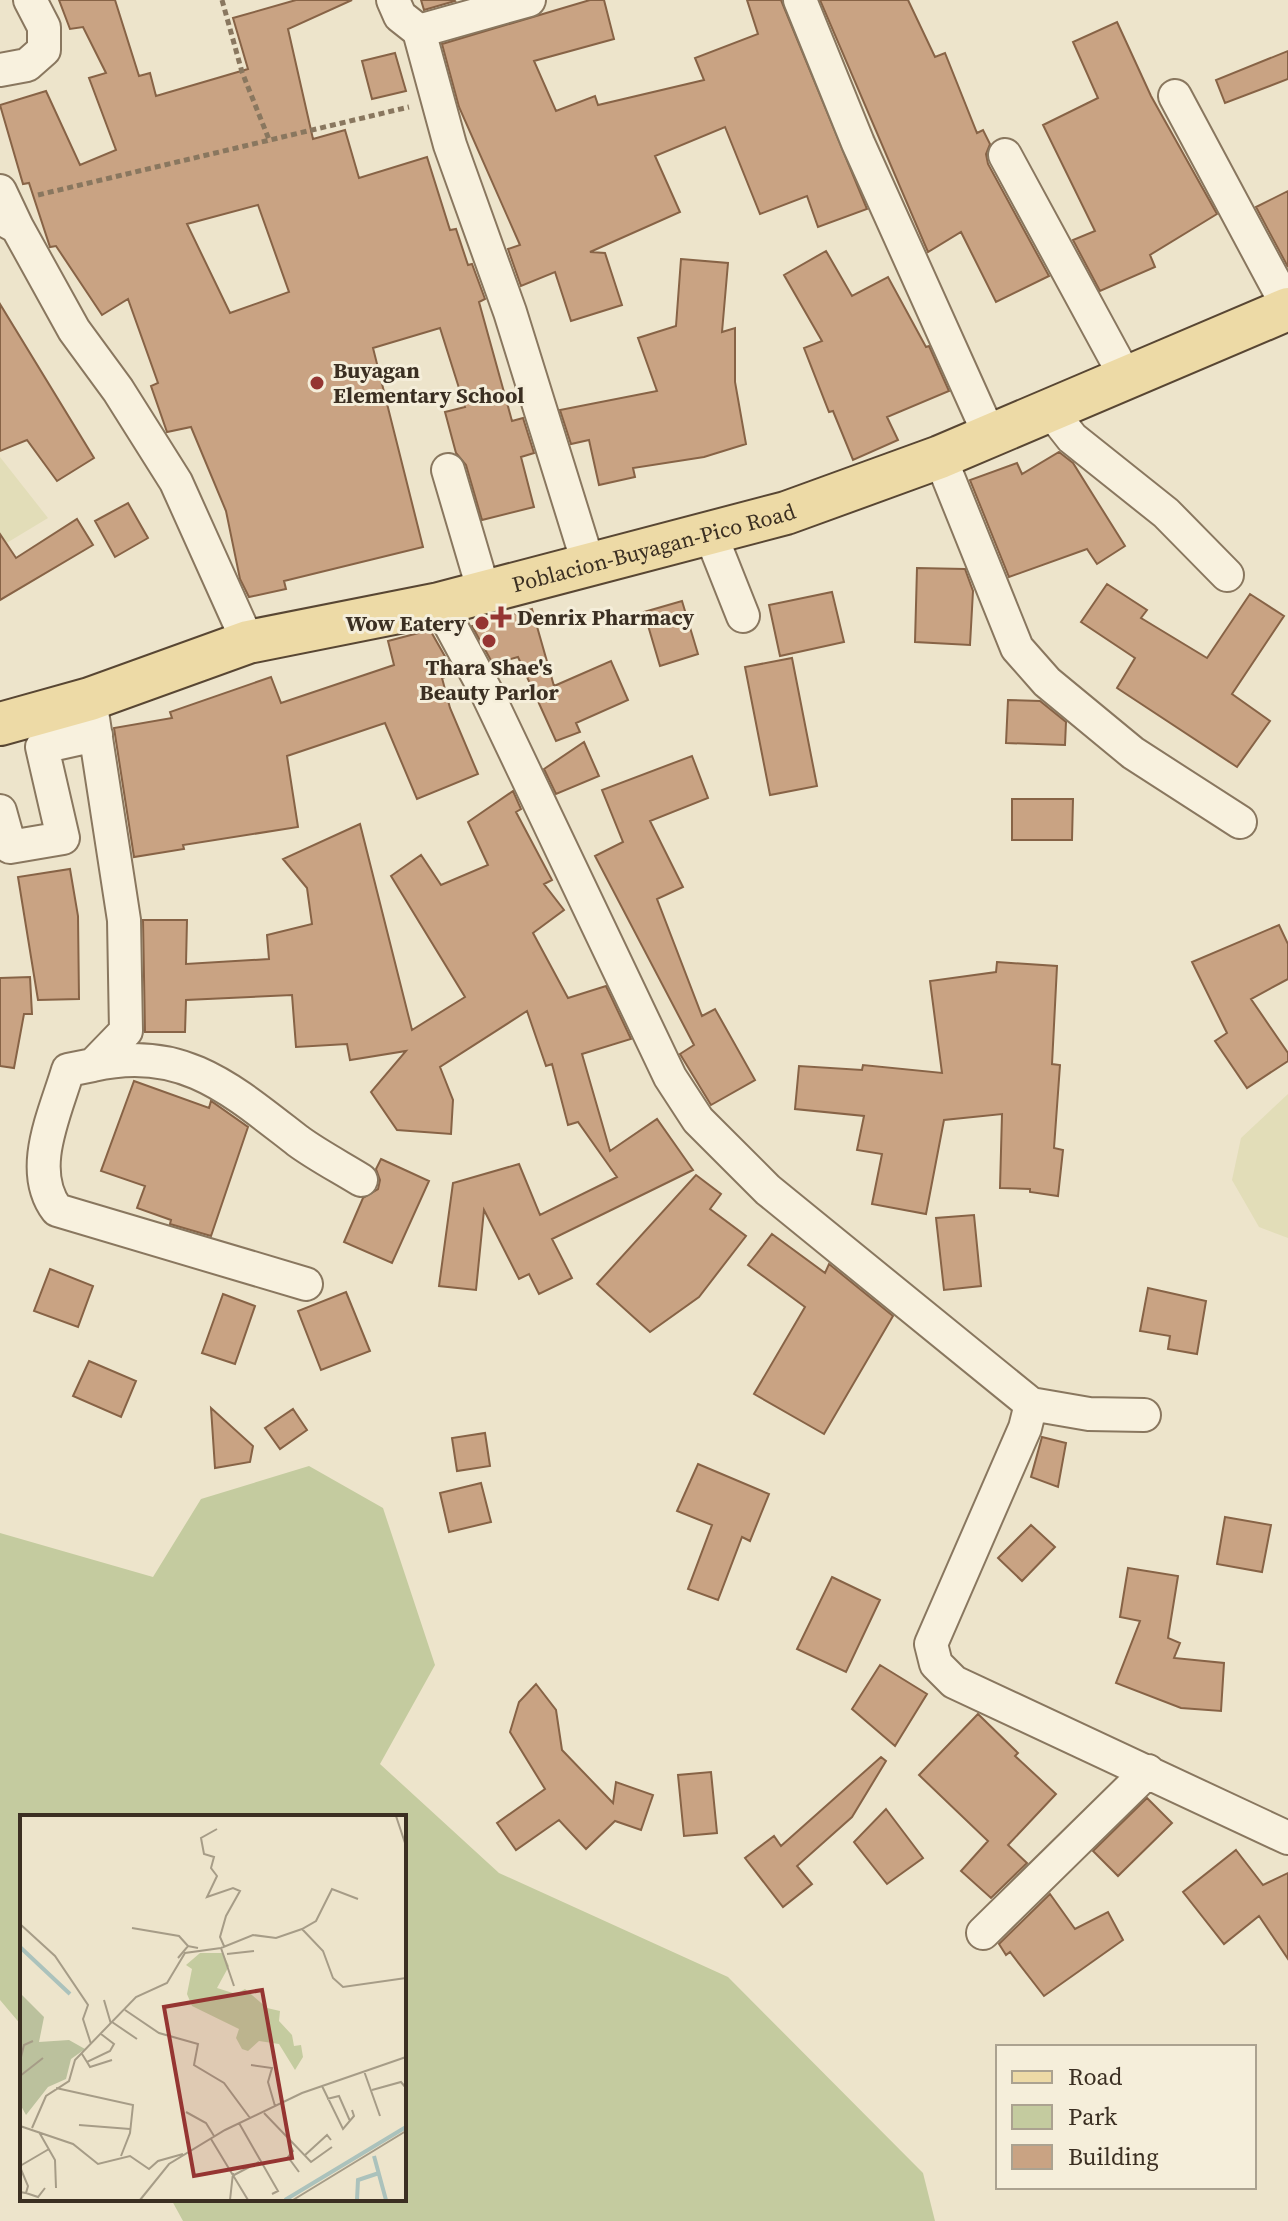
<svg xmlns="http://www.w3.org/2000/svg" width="1288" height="2221" font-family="'Source Serif 4',serif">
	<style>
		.farmland { fill: #e2ddb8 }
		.green { fill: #c4cb9f }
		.building { fill: #c9a383; stroke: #876346; stroke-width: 2; fill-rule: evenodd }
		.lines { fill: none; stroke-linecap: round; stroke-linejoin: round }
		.minor-casing { stroke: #89775f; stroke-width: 36 }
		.major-casing { stroke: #584633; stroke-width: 46 }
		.path { stroke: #89775f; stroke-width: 5; stroke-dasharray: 6 4; stroke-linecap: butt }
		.minor { stroke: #f8f1de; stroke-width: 32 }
		.major { stroke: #eddaa6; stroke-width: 42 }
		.poi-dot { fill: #953532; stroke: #f5eeda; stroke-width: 3 }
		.labels { text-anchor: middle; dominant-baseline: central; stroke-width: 6; stroke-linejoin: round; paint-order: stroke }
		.poi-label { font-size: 22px; font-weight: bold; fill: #3b2f22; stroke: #f5eeda; text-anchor: start }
		.street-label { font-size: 22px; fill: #3b2f22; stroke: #f5eeda }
		.inset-river { fill: none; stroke: #abc2bc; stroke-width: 4 }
		.inset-road { fill: none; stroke: #a69c87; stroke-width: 2 }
		.view { fill: #953532; fill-opacity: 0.15; stroke: #953532; stroke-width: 4 }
		.inset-edge { fill: none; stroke: #3b2f22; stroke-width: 4 }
	</style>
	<rect width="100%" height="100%" fill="#ede4cb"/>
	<path class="farmland" d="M 0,457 L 48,518 L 0,547 Z
		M 1288,1094 L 1288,1238 L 1259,1227 L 1232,1180 L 1241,1138 Z"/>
	<path class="green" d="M 309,1466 L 383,1508 L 435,1665 L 380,1764 L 499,1873 L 728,1977 L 923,2173 L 935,2221 L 183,2221 L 171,2199 L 404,2199 L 404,1817 L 22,1817 L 22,2026 L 0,2000 L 0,1533 L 153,1577 L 201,1499 Z"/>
	<path class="building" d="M 59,0 L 115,0 L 139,76 L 150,73 L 156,96 L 248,69 L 233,18 L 296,0 L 352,0 L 288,29 L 313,139 L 345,130 L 359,178 L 427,157 L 450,230 L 456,229 L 468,265 L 472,264 L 485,299 L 479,302 L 512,421 L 523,418 L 534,453 L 521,457 L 534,507 L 482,520 L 466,465 L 456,453 L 445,412 L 465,407 L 440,328 L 373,348 L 423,547 L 284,581 L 286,589 L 249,597 L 240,579 L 226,511 L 191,427 L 167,432 L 151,386 L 158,383 L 128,299 L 102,315 L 56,246 L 50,247 L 29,183 L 23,184 L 0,105 L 46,91 L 80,165 L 116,150 L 89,78 L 106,73 L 83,27 L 70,29 ZM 258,205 L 289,292 L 230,313 L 187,224 Z
		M 421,0 L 454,0 L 455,1 L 424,10 Z
		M 590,0 L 604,0 L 614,39 L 534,61 L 556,111 L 595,96 L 598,105 L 704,80 L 695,58 L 758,34 L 747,0 L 781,0 L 867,209 L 818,227 L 807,196 L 760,214 L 725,127 L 655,156 L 680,212 L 590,252 L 605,253 L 622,305 L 571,321 L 555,272 L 521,286 L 508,249 L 520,245 L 459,107 L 442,44 Z
		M 820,0 L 908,0 L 935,57 L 945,53 L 977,133 L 983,130 L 990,144 L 986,154 L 988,164 L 1049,276 L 996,302 L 961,232 L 928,252 Z
		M 1117,22 L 1151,96 L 1217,214 L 1150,255 L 1155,267 L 1100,291 L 1073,240 L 1095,231 L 1043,125 L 1098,98 L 1073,42 Z
		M 1288,51 L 1288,79 L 1225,103 L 1216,80 Z
		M 395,53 L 406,91 L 372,99 L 362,61 Z
		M 1288,191 L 1288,267 L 1256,207 Z
		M 826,251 L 852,296 L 888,277 L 926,347 L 929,346 L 949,391 L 887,417 L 898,440 L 853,460 L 833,411 L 829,412 L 804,348 L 822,341 L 784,275 Z
		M 681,259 L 728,263 L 722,332 L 735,328 L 735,382 L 746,444 L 704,457 L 633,468 L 635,477 L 599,485 L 589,440 L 571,444 L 560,410 L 657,391 L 638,338 L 676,326 Z
		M 0,304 L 94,458 L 57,481 L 27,440 L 0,451 Z
		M 1059,452 L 1073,463 L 1125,546 L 1097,564 L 1087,549 L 1009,577 L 970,480 L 1017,463 L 1022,474 Z
		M 128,503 L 148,538 L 115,557 L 95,521 Z
		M 77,519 L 93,545 L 0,600 L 0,534 L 16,558 Z
		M 917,568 L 965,569 L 973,591 L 970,645 L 915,642 Z
		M 1107,584 L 1147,610 L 1141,618 L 1207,658 L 1250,594 L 1284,616 L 1232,694 L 1270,721 L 1237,767 L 1117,688 L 1135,658 L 1081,622 Z
		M 832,592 L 844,642 L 780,656 L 769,605 Z
		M 682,601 L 698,654 L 660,666 L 644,612 Z
		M 532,609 L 554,686 L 611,661 L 628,700 L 576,723 L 580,732 L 556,741 L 518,657 L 493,664 L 472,626 Z
		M 430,630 L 455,674 L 442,678 L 450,708 L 478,774 L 417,799 L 385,723 L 287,756 L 298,827 L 183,845 L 184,849 L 134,857 L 114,728 L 172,718 L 170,712 L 271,677 L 281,703 L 394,665 L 388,641 Z
		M 792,658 L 817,786 L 770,795 L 745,667 Z
		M 1008,700 L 1040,701 L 1066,722 L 1065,745 L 1006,743 Z
		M 584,742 L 599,776 L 556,794 L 544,769 Z
		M 692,756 L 708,798 L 650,821 L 683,887 L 657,899 L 702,1016 L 715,1009 L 755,1080 L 711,1105 L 680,1054 L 694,1045 L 595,856 L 623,842 L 602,790 Z
		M 513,791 L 521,809 L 516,812 L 552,880 L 544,884 L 564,910 L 533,933 L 568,998 L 606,986 L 631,1039 L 582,1054 L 610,1151 L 657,1119 L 693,1170 L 552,1239 L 572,1278 L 539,1294 L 529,1274 L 519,1279 L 484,1210 L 476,1290 L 439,1286 L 453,1183 L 519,1164 L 540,1215 L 617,1177 L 578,1122 L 568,1125 L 552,1064 L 546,1066 L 527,1011 L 440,1067 L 453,1100 L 451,1134 L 397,1130 L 371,1092 L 406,1051 L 350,1060 L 347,1044 L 296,1047 L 292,995 L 186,1000 L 185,1032 L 145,1032 L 143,920 L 187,920 L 186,964 L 269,959 L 267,935 L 312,924 L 307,888 L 283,859 L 360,824 L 412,1030 L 465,997 L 391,876 L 421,855 L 441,885 L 488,865 L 468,822 Z
		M 1012,799 L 1073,799 L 1072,840 L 1012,840 Z
		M 70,869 L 78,916 L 79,999 L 38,1000 L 18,877 Z
		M 1279,925 L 1288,944 L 1288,979 L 1251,999 L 1288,1053 L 1288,1061 L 1247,1088 L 1215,1041 L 1227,1033 L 1192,962 Z
		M 997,962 L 1057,966 L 1052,1064 L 1060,1065 L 1054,1148 L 1063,1150 L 1058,1196 L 1030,1192 L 1030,1189 L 1000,1188 L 1002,1114 L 944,1120 L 926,1214 L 872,1204 L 882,1154 L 857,1150 L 864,1116 L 795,1109 L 799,1066 L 862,1070 L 863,1065 L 942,1073 L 930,981 L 996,972 Z
		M 30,977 L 32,1014 L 24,1014 L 14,1068 L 0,1066 L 0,978 Z
		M 134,1081 L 209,1108 L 211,1101 L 248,1127 L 211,1236 L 170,1224 L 171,1220 L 137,1208 L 145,1186 L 101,1171 Z
		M 381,1159 L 429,1181 L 392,1263 L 344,1242 L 363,1198 L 378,1189 L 380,1180 L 376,1169 Z
		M 696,1175 L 721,1194 L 710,1209 L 746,1236 L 699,1297 L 650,1332 L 597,1284 Z
		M 974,1215 L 981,1286 L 944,1290 L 936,1218 Z
		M 772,1234 L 825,1273 L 829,1264 L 893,1316 L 824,1434 L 754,1394 L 805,1307 L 748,1265 Z
		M 50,1269 L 93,1286 L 78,1327 L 34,1311 Z
		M 1148,1288 L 1206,1301 L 1197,1354 L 1168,1349 L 1170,1336 L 1140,1331 Z
		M 346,1292 L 370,1351 L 321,1370 L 298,1311 Z
		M 223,1294 L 255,1306 L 235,1364 L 202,1353 Z
		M 89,1361 L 136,1381 L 121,1417 L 73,1396 Z
		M 211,1408 L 253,1446 L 250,1462 L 215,1468 Z
		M 293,1409 L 307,1430 L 280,1449 L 265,1428 Z
		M 485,1433 L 490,1466 L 457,1471 L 452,1438 Z
		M 1042,1437 L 1066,1443 L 1058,1487 L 1031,1477 Z
		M 698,1464 L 769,1494 L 750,1541 L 742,1537 L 718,1600 L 688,1589 L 712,1525 L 677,1511 Z
		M 481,1483 L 491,1522 L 449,1532 L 440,1493 Z
		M 1225,1517 L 1271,1525 L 1262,1572 L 1217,1564 Z
		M 1031,1525 L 1055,1547 L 1022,1581 L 998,1558 Z
		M 1128,1568 L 1178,1576 L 1168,1638 L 1180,1643 L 1174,1658 L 1224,1663 L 1221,1711 L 1181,1708 L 1116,1683 L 1140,1621 L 1120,1617 Z
		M 832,1577 L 880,1600 L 846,1672 L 797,1649 Z
		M 880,1665 L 927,1694 L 895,1746 L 852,1709 Z
		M 536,1684 L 556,1710 L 562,1750 L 613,1803 L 616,1782 L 653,1795 L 641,1830 L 615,1821 L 586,1849 L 559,1820 L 516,1850 L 497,1823 L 545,1789 L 510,1732 L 519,1702 Z
		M 978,1714 L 1018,1753 L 1015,1756 L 1056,1794 L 1008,1845 L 1027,1863 L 991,1898 L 961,1871 L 988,1841 L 919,1775 Z
		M 881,1757 L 886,1761 L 852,1817 L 797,1866 L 812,1884 L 783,1907 L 745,1858 L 774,1836 L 781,1846 Z
		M 711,1772 L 717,1833 L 684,1836 L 678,1775 Z
		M 1147,1798 L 1172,1823 L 1118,1876 L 1093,1851 Z
		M 886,1809 L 923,1858 L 887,1884 L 854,1842 Z
		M 1236,1850 L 1263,1885 L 1288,1873 L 1288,1959 L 1259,1916 L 1224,1944 L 1183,1892 Z
		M 1050,1894 L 1075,1929 L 1108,1912 L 1123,1940 L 1044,1996 L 1010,1952 L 1006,1955 L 999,1944 Z"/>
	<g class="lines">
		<g class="minor-casing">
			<path id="minor" d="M 393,0 L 400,16 L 419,31 L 450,145 L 510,312 L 589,566
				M 800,0 L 858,143 L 989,434
				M 419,31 L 529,0
				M 0,70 L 27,65 L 44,50 L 44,27 L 30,0
				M 1175,96 L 1288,307
				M 1005,155 L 1125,376
				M 0,191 L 17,227
				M 0,218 L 17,227 L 74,330 L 118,390 L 176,482 L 248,642
				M 1050,410 L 1072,438 L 1166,513 L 1227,575
				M 940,457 L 1017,648 L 1047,682 L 1133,753 L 1240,822
				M 448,470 L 484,592
				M 710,533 L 743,616
				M 439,604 L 488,695 L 670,1077 L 698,1120 L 768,1190 L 1031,1404 L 1025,1428 L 931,1644 L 936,1664 L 954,1682 L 1288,1838
				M 90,699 L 124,920 L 126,1031 L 93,1065 L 68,1070 C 55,1114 27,1170 57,1210 L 306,1284
				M 0,811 L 10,847 L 63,838 L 42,747 L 96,735
				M 93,1065 C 182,1044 232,1090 298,1141 C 317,1155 340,1167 361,1180
				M 1031,1404 L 1089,1414 L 1144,1415
				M 983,1933 L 1148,1771"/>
		</g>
		<g class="major-casing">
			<g id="major">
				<path id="s1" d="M 0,724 L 90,699 L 248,642 L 439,604 L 786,513 L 940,457 L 1288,309"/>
			</g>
		</g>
		<path class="path" d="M 222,0 L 242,72 L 270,142
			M 38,195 L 409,107"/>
		<use href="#minor" class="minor"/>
		<use href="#major" class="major"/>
	</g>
	<g class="poi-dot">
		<circle cx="317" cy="383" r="8"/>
		<path d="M497 605h8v8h8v8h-8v8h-8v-8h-8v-8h8z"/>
		<circle cx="482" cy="623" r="8"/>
		<circle cx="489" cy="641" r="8"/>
	</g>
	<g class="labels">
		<g class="poi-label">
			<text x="333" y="370">Buyagan<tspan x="333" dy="25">Elementary School</tspan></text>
			<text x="517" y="617">Denrix Pharmacy</text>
			<text x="466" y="623" text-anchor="end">Wow Eatery</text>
			<text x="489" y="667" text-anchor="middle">Thara Shae's<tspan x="489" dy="25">Beauty Parlor</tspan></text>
		</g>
		<g class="street-label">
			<text stroke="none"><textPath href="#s1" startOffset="678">Poblacion-Buyagan-Pico Road</textPath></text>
		</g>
	</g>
	<g transform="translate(20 1815)">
		<rect width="386" height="386" fill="#ede4cb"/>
		<path d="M 180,138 L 203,138 L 209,151 L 197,173 L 216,179 L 225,174 L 247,193 L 260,196 L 259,206 L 272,220 L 274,231 L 281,230 L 283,242 L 275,255 L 259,229 L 239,226 L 228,236 L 222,234 L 216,223 L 219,214 L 172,191 L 167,179 L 172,154 L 166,150 Z" fill="#c4cb9f"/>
		<path d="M 0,178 L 24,202 L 19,227 L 49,225 L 65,234 L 51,244 L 46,264 L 28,272 L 6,300 L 0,289 Z" fill="#bbc19d"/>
		<path class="inset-river" d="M 0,132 L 50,179M 354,341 L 366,385M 265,385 L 386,312M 337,385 L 338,365 L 359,358"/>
		<path class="inset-road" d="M 376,1 L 386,31M 197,14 L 181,23 L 184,39 L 194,42 L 191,53 L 197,61 L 187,82 L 213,73 L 220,76 L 206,101 L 200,122 L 204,131M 0,109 L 35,141 L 68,190 L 63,204 L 71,229M 112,113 L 159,121 L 168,131M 282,114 L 303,136 L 313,163 L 323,172 L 386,163M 201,133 L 214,171M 207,139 L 234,136M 158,143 L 168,131 L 178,133M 84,185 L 91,209M 105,195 L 139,218 L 178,229 L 174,250 L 204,268 L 230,303M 92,207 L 117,224M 62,239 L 67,247 L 90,236 L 94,229 L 81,219M 0,246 L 4,230 L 13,226M 67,247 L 70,252 L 92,245M 231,250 L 252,253 L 248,267 L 255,291M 344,256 L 360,301M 0,261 L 23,243M 302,271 L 323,314 L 334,301 L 332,295M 36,273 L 113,290 L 110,318 L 101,341M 352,275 L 381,267 L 386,273M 307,284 L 319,281 L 330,306M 166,297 L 186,308 L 194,321M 244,298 L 291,347 L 312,332M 219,308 L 258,376 L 252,379M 59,310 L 110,314M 0,311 L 53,329 L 78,349 L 110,341 L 129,354 L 138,346 L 163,339M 12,313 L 26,281 L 49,266 L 55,245 L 116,182 L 147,168 L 165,138 L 201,133 L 233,120 L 256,123 L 282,114 L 296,106 L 312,74 L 338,84M 19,317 L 35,345 L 36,373M 191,324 L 228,385M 269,328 L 273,336 L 268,342 L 279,357M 284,341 L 307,320 L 311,325M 0,351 L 29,334M 0,352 L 8,371 L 6,378 L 0,377M 214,360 L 239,347M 6,378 L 18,382 L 25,373M 120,385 L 149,349 L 205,315 L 282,278 L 386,242M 210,385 L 213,358M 273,385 L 386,316"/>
		<path class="view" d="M 242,175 L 272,343 L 174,361 L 144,192 Z"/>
		<rect width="386" height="386" class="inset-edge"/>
	</g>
	<rect x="996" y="2045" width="260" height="144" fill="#f5eeda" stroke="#aba290" stroke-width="2"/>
	<rect x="1012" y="2071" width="40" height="12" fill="#eddaa6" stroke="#aba290" stroke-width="2"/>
	<text x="1068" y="2085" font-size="24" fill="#3b2f22">Road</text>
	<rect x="1012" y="2105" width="40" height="24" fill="#c4cb9f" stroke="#aba290" stroke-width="2"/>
	<text x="1068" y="2125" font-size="24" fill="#3b2f22">Park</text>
	<rect x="1012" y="2145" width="40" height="24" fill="#c9a383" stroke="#aba290" stroke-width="2"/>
	<text x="1068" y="2165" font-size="24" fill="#3b2f22">Building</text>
</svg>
